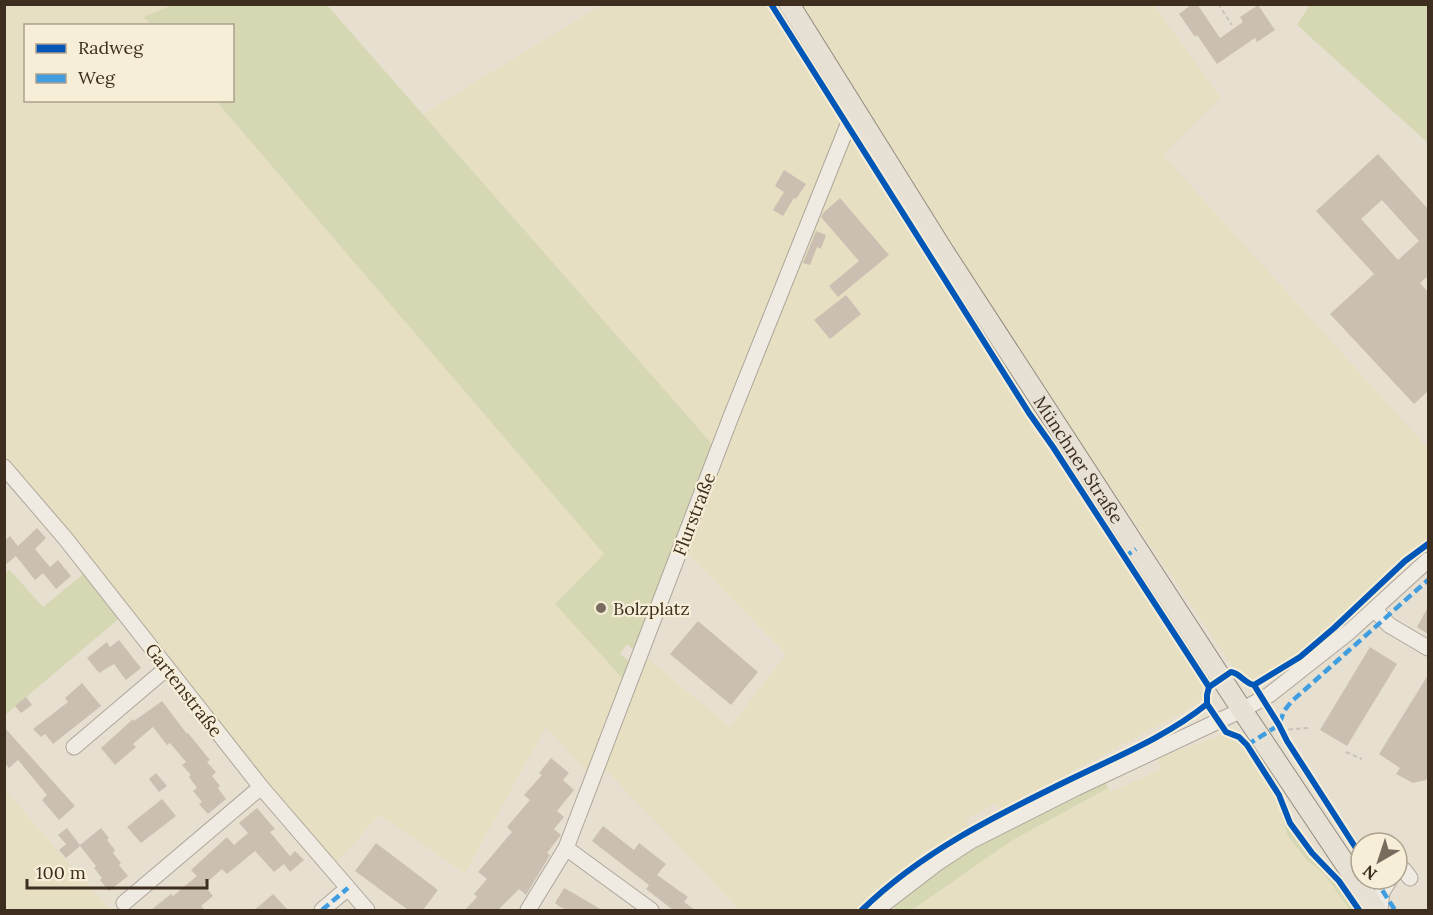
<svg xmlns="http://www.w3.org/2000/svg" width="1433" height="915" font-family="Lora,serif">
	<style>
		.farmland { fill: #e6dfc2 }
		.green { fill: #d6d7b3 }
		.building { fill: #cbbfb2; fill-rule: evenodd }
		.lines { fill: none; stroke-linecap: round; stroke-linejoin: round }
		.minor-casing { stroke: #ada599; stroke-width: 17 }
		.major-casing { stroke: #928b80; stroke-width: 22 }
		.path { stroke: #c8c2b9; stroke-width: 2; stroke-dasharray: 4.5 3; stroke-linecap: butt }
		.minor { stroke: #efebe3; stroke-width: 15 }
		.major { stroke: #e6e1d4; stroke-width: 20 }
		.quiet { stroke: #3f9de0; stroke-width: 4.5; stroke-dasharray: 9 4.5; stroke-linecap: butt }
		.cycleway-casing { stroke: #f7eed8; stroke-width: 10 }
		.cycleway { stroke: #0057b8; stroke-width: 6 }
		.poi-dot { fill: #786c5e; stroke: #f7eed8; stroke-width: 2 }
		.labels { text-anchor: middle; dominant-baseline: central; stroke-width: 4.5; stroke-linejoin: round; paint-order: stroke }
		.street-label { font-size: 18px; fill: #3d2e20; stroke: #f7eed8 }
		.poi-label { font-size: 18px; fill: #3d2e20; stroke: #f7eed8; text-anchor: start }
	</style>
	<rect width="100%" height="100%" fill="#e7e0d1"/>
	<path class="farmland" d="M 4,5 L 172,5 L 144,17 L 151,25 L 26,26 L 26,100 L 216,101 L 604,554 L 555,604 L 625,681 L 588,773 L 546,727 L 465,873 L 379,815 L 335,865 L 241,755 L 69,534 L 5,460 Z
		M 601,5 L 767,5 L 1025,415 L 1204,686 L 1203,697 L 1198,704 L 1000,810 L 996,803 L 966,820 L 969,827 L 926,851 L 878,888 L 855,910 L 740,910 L 603,767 L 645,656 L 730,727 L 786,654 L 685,551 L 734,420 L 791,289 L 780,276 L 712,444 L 423,114 Z
		M 798,5 L 1154,5 L 1221,98 L 1163,155 L 1428,448 L 1428,539 L 1382,576 L 1332,626 L 1298,655 L 1259,680 L 1247,679 L 1228,660 L 983,298 Z
		M 1226,734 L 1243,746 L 1275,795 L 1288,836 L 1306,859 L 1325,875 L 1350,910 L 912,910 L 1011,841 L 1108,788 L 1111,792 L 1161,769 L 1156,758 Z
		M 4,788 L 66,860 L 111,910 L 5,910 Z"/>
	<path class="green" d="M 172,5 L 327,5 L 712,444 L 635,651 L 627,644 L 620,654 L 630,662 L 625,681 L 555,604 L 604,554 L 216,101 L 232,100 L 232,26 L 151,25 L 144,17 Z
		M 1310,5 L 1428,5 L 1428,143 L 1297,25 Z
		M 9,569 L 43,607 L 86,572 L 121,617 L 5,715 L 5,574 Z
		M 1105,781 L 1108,788 L 1011,841 L 912,910 L 897,910 L 892,905 L 925,879 L 1003,831 Z
		M 1275,795 L 1286,820 L 1307,852 L 1339,885 L 1355,910 L 1350,910 L 1325,875 L 1306,859 L 1288,836 Z"/>
	<path class="building" d="M 1192,4 L 1197,4 L 1220,38 L 1243,22 L 1240,17 L 1258,5 L 1275,30 L 1257,42 L 1255,38 L 1217,64 L 1197,35 L 1195,37 L 1179,14 Z
		M 1378,154 L 1428,209 L 1428,276 L 1420,283 L 1428,292 L 1428,391 L 1414,404 L 1330,314 L 1374,274 L 1316,211 ZM 1382,200 L 1419,241 L 1398,260 L 1361,219 Z
		M 784,170 L 806,184 L 796,199 L 794,198 L 783,216 L 773,210 L 784,192 L 775,186 Z
		M 840,198 L 889,255 L 838,297 L 829,286 L 859,261 L 821,217 L 823,213 Z
		M 816,231 L 826,235 L 821,249 L 817,247 L 810,265 L 803,263 Z
		M 846,295 L 861,314 L 830,339 L 814,320 Z
		M 37,528 L 46,538 L 35,549 L 50,567 L 58,560 L 71,576 L 56,589 L 43,573 L 35,580 L 16,556 L 4,566 L 4,541 L 10,536 L 18,546 Z
		M 1428,607 L 1428,634 L 1417,627 Z
		M 698,621 L 758,672 L 731,705 L 670,654 Z
		M 119,640 L 141,668 L 126,680 L 114,664 L 99,673 L 87,658 L 107,642 L 110,647 Z
		M 1370,647 L 1397,664 L 1347,746 L 1320,730 Z
		M 1428,675 L 1428,776 L 1426,780 L 1413,783 L 1396,774 L 1400,768 L 1379,754 Z
		M 82,683 L 101,706 L 53,744 L 45,734 L 41,737 L 33,729 L 68,702 L 65,698 Z
		M 26,697 L 32,705 L 21,713 L 15,706 Z
		M 162,701 L 187,734 L 188,733 L 210,760 L 207,762 L 216,772 L 212,776 L 220,786 L 218,788 L 226,799 L 208,814 L 199,804 L 202,802 L 193,791 L 197,788 L 189,777 L 191,775 L 182,765 L 186,762 L 170,743 L 167,745 L 153,727 L 133,744 L 136,747 L 115,765 L 101,748 L 133,719 L 134,721 Z
		M 4,727 L 75,806 L 59,820 L 42,800 L 47,795 L 18,760 L 9,768 L 4,762 Z
		M 551,758 L 569,773 L 563,780 L 574,790 L 557,811 L 564,817 L 554,829 L 561,835 L 547,853 L 550,855 L 526,895 L 519,889 L 498,910 L 465,910 L 477,897 L 474,894 L 487,879 L 478,872 L 512,832 L 507,827 L 530,800 L 524,795 L 542,775 L 539,773 Z
		M 156,773 L 167,786 L 159,792 L 149,779 Z
		M 162,799 L 176,816 L 141,843 L 127,827 Z
		M 257,808 L 275,829 L 270,832 L 290,856 L 295,851 L 304,860 L 290,872 L 284,864 L 274,872 L 255,851 L 227,874 L 222,869 L 204,885 L 213,896 L 201,906 L 205,910 L 151,910 L 171,894 L 173,896 L 197,876 L 191,870 L 227,837 L 234,845 L 248,833 L 239,823 Z
		M 603,826 L 634,850 L 639,843 L 666,864 L 657,875 L 688,897 L 684,902 L 695,910 L 673,910 L 646,889 L 649,885 L 592,841 Z
		M 67,828 L 80,845 L 101,828 L 109,838 L 107,840 L 115,850 L 113,853 L 121,863 L 119,865 L 128,876 L 109,891 L 100,880 L 102,878 L 94,868 L 96,866 L 80,846 L 66,858 L 59,850 L 66,844 L 58,835 Z
		M 376,843 L 438,890 L 423,910 L 408,910 L 355,871 Z
		M 564,888 L 575,894 L 602,910 L 567,910 L 560,907 L 555,903 Z
		M 273,894 L 288,910 L 254,910 L 264,902 Z"/>
	<g class="lines">
		<g class="minor-casing">
			<path id="minor" d="M 4,467 L 65,538 L 261,787 L 367,910
				M 1374,609 L 1389,625 L 1428,648
				M 74,747 L 167,668
				M 566,848 L 651,910
				M 1397,872 L 1404,870 L 1410,878
				M 124,903 L 261,787
				M 322,910 L 348,888
				M 528,910 L 566,848 L 730,419 L 847,127 L 860,119
				M 876,910 L 936,864 L 971,841 L 1076,788 L 1242,710 L 1269,695 L 1349,632 L 1428,560
				M 1380,910 L 1382,892 L 1390,879"/>
		</g>
		<g class="major-casing">
			<g id="major">
				<path id="s1" d="M 789,4 L 944,252 L 1242,710 L 1376,910"/>
			</g>
		</g>
		<path class="path" d="M 1218,4 L 1232,25
			M 1281,730 L 1308,728
			M 1346,752 L 1362,759
			M 1290,823 L 1294,820
			M 1295,830 L 1298,828
			M 1308,849 L 1312,847"/>
		<use href="#minor" class="minor"/>
		<use href="#major" class="major"/>
		<path class="quiet" d="M 1124,557 L 1136,549
			M 1247,745 L 1279,725 L 1284,711 L 1291,702 L 1428,580
			M 1375,879 L 1395,910
			M 322,910 L 348,888"/>
		<g class="cycleway-casing">
			<path id="cycleway" d="M 771,4 L 1029,413 L 1053,447 L 1209,687
				M 1254,685 L 1279,725 L 1287,741 L 1361,856
				M 862,910 C 921,852 997,815 1071,779 C 1118,756 1166,737 1207,704
				M 1359,910 L 1339,881 L 1312,853 L 1290,823 L 1279,795 L 1247,745 L 1239,737 L 1226,732 L 1207,704 L 1207,695 L 1209,687 L 1231,672 C 1240,673 1244,683 1254,685 L 1300,657 L 1334,628 L 1405,561 L 1428,544"/>
		</g>
		<use href="#cycleway" class="cycleway"/>
	</g>
	<circle class="poi-dot" cx="601" cy="608" r="6"/>
	<g class="labels">
		<g class="street-label">
			<text stroke="none"><textPath href="#s1" startOffset="540">Münchner Straße</textPath></text>
			<text transform="translate(694 514) rotate(-69)">Flurstraße</text>
			<text transform="translate(184 690) rotate(52)">Gartenstraße</text>
		</g>
		<g class="poi-label">
			<text x="613" y="608">Bolzplatz</text>
		</g>
	</g>
	<rect width="1433" height="915" fill="none" stroke="#3d2e20" stroke-width="12"/>
	<rect x="24" y="24" width="210" height="78" fill="#f7eed8" stroke="#ada18e" stroke-width="1.5"/>
	<rect x="36" y="44" width="30" height="9" fill="#0057b8" stroke="#ada18e" stroke-width="1.5"/>
	<text x="78" y="54" font-size="18" fill="#3d2e20">Radweg</text>
	<rect x="36" y="74" width="30" height="9" fill="#3f9de0" stroke="#ada18e" stroke-width="1.5"/>
	<text x="78" y="84" font-size="18" fill="#3d2e20">Weg</text>
	<g transform="translate(1379 861) rotate(219)"><circle r="28" fill="#f7eed8" stroke="#ada18e" stroke-width="1.5"/>
	<path d="M0-4.5L10 22L0 15L-10 22Z" fill="#786c5e"/>
	<text y="-9" font-size="16" font-weight="bold" text-anchor="middle" fill="#3d2e20">N</text>
	</g>
	<path d="M27 879v9h180v-9" fill="none" stroke="#3d2e20" stroke-width="3"/>
	<text x="36" y="879" font-size="18" fill="#3d2e20" stroke="#f7eed8" stroke-width="4.5" paint-order="stroke">100 m</text>
</svg>
